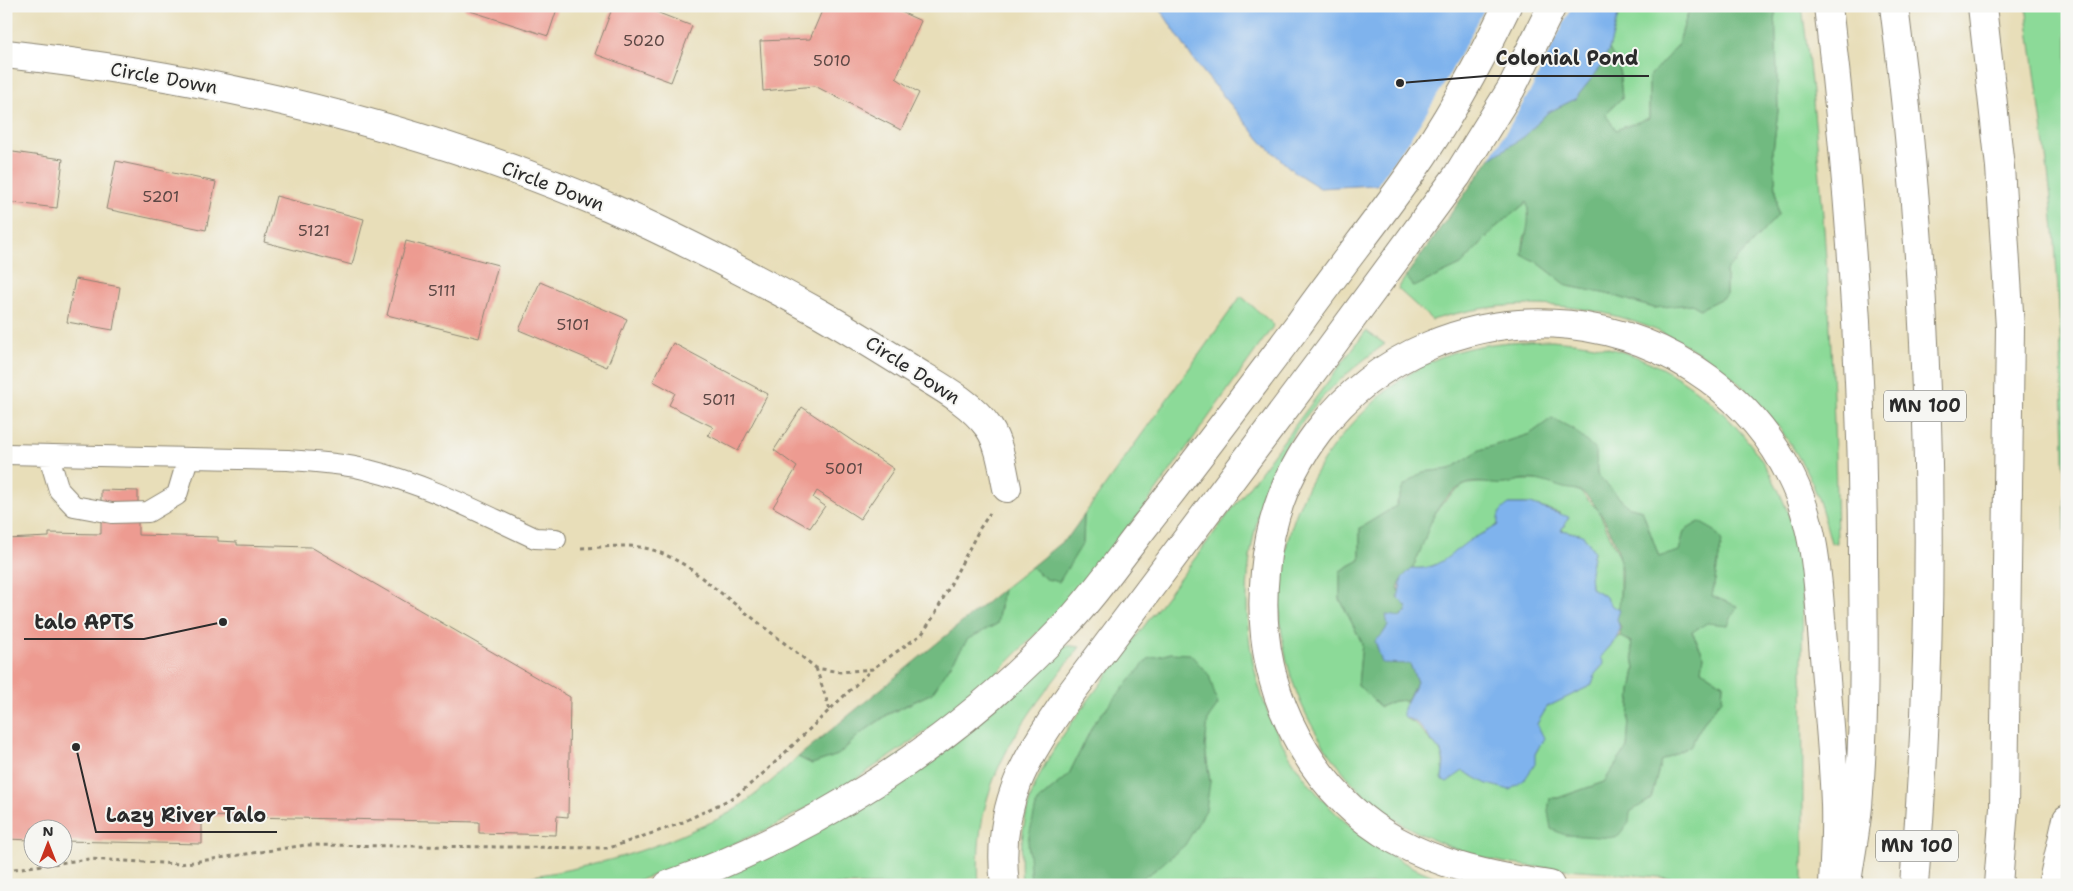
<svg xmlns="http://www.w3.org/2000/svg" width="2073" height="891" font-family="'Shantell Sans',sans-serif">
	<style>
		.green { fill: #8cda98; stroke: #5c8262; fill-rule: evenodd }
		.forest { fill: #71ba80; stroke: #4e7256 }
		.water { fill: #7fb3ed; stroke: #556f8c }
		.pier { fill: #e8deb9 }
		.building { fill: #ed9b91 }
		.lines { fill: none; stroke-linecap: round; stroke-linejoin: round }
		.service-casing { stroke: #8a8472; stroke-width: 22 }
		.minor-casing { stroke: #8a8472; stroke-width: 30 }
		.motorway-casing { stroke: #8a8472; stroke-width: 30 }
		.path { stroke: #8a8472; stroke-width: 3; stroke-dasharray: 4 4; stroke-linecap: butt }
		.service { stroke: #fff; stroke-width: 20 }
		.minor { stroke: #fff; stroke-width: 28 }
		.motorway { stroke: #fff; stroke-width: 28 }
		.labels { text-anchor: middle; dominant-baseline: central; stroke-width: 4; stroke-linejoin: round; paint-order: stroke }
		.number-label { font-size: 16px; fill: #5c4744 }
		.shield { fill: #f6f6f2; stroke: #686867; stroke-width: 1 }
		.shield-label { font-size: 18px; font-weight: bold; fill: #2b2b2b }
		.street-label { font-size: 19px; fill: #2b2b2b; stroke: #f6f6f2 }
		.leader { fill: none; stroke: #2b2b2b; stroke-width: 2 }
		.callout-dot { fill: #2b2b2b; stroke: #f6f6f2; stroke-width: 2 }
		.callout-label { font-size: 20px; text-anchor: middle; font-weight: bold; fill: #2b2b2b; stroke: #f6f6f2; stroke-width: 4; stroke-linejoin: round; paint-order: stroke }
	</style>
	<rect width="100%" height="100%" fill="#f6f6f2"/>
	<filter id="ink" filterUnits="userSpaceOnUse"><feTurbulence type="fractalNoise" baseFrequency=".02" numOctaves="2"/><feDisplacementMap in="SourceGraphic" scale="10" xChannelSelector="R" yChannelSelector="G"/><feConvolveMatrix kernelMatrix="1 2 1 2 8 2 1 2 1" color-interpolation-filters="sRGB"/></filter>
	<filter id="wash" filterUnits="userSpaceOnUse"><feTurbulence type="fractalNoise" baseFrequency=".0096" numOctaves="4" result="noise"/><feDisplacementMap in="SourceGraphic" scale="20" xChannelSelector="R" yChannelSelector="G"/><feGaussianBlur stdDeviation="1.12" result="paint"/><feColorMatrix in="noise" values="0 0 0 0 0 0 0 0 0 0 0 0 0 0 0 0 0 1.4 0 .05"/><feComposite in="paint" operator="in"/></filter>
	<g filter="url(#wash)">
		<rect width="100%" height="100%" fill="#e8deb9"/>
		<path class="green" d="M 1618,6 L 1690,6 L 1678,45 L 1649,77 L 1649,118 L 1616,130 L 1605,114 L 1622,98 L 1619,67 L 1609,49 L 1618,16 Z
			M 1775,6 L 1802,6 C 1825,185 1834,363 1837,543 L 1831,543 C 1824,516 1817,489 1803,465 C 1729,330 1577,276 1432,320 L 1398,289 L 1406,276 L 1415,286 L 1461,265 L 1496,227 L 1527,202 L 1530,225 L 1524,238 L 1522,255 L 1537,262 L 1568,286 L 1612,295 L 1654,308 L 1692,304 L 1700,309 L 1726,296 L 1726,271 L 1778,215 L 1773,150 L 1778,111 Z
			M 2026,6 L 2067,6 L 2067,641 L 2065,641 C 2066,508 2064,376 2055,243 C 2049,164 2036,85 2026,6 Z
			M 1241,296 L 1274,325 L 1146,505 L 1104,559 L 1057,613 L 994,676 L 960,706 L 917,738 L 838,791 L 770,828 L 688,863 L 634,882 L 625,885 L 475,885 C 552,874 622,863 693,830 C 710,823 728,815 743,804 C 763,789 781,773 798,757 L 812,764 L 838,755 L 860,734 L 889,714 L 932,693 L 968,638 L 997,624 L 1003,589 L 1031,567 L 1046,579 L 1083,543 L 1084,515 Z
			M 1366,331 L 1385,344 C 1342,375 1302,411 1279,460 C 1218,590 1244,744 1359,833 C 1390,857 1424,876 1463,885 L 1132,885 L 1155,870 L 1210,782 L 1205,747 L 1208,718 L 1218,705 L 1171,653 L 1148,660 L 1094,723 L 1069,774 L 1037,802 L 1031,885 L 1022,885 C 1016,801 1042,762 1090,698 Z
			M 1552,340 C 1571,342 1590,343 1608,348 C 1690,367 1762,437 1789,516 C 1806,562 1802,613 1802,662 C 1803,736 1803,810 1803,885 C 1740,885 1678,879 1616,873 C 1580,869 1535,869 1501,862 C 1465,854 1430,841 1399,822 C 1372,806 1350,782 1332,757 C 1250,645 1267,503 1367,409 C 1388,388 1411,370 1438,358 C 1474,343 1514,341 1552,340 ZM 1547,422 L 1596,451 L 1597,474 L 1627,506 L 1642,510 L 1659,557 L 1722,541 L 1712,596 L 1736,606 L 1728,625 L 1707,622 L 1692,632 L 1704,656 L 1702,670 L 1723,684 L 1722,699 L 1705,720 L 1690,746 L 1661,761 L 1651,799 L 1629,812 L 1550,798 L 1558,798 L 1604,782 L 1627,748 L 1631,691 L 1635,669 L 1631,642 L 1620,636 L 1600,657 L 1604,664 L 1595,674 L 1592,685 L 1547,707 L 1537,724 L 1538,749 L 1535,754 L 1482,781 L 1463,771 L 1442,778 C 1445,755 1443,753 1427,737 C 1418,728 1419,724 1406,719 L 1403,709 L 1407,700 L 1394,701 L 1380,707 L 1358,685 L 1362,643 L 1340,599 L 1340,571 L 1360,560 L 1360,528 L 1396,506 L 1403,487 L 1423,472 L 1450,469 L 1480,450 L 1530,434 Z
			M 1521,480 L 1544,480 L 1579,491 L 1598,510 L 1620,558 L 1620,610 L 1612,607 L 1605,596 L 1591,588 L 1590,572 L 1594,551 L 1583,535 L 1561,530 L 1565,525 L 1560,513 L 1530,504 L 1509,504 C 1505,511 1502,520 1497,525 C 1490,533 1479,535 1470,541 C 1451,554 1438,571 1412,568 C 1427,540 1427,512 1455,492 C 1459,489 1463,485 1468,484 C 1487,481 1502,485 1521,480 Z
			M 1063,645 L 1080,647 C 1020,723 972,781 979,885 L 705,885 Z"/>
		<path class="forest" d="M 1690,6 L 1775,6 L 1778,111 L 1773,150 L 1778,215 L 1726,271 L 1726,296 L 1700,309 L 1692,304 L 1654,308 L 1612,295 L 1568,286 L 1537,262 L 1522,255 C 1525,233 1531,226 1527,202 L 1496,227 L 1461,265 L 1414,287 L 1406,276 L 1490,159 L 1525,136 L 1547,113 L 1575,99 L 1600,68 L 1609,49 L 1619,67 L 1622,98 L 1605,114 L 1616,130 L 1649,118 L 1649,77 L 1678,45 Z
			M 1552,418 L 1573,429 L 1596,451 L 1597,474 L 1627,506 L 1642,510 L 1659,557 L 1679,551 L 1684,531 L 1699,522 L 1715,531 L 1722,541 L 1712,596 L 1737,606 L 1728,625 L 1707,623 L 1692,632 L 1704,656 L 1702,670 L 1723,684 L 1722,699 L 1705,720 L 1690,746 L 1661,761 L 1651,799 L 1630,812 L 1629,823 L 1616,838 L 1565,835 L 1551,829 L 1548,811 L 1550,798 L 1558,798 L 1604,782 L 1627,748 L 1631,691 L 1635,669 L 1631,642 L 1620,636 L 1621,627 L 1616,619 C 1621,605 1622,573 1620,558 C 1616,540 1597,499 1579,491 C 1575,489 1569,489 1564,488 C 1549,484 1536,477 1520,480 C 1515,481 1510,484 1505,484 C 1493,486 1476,479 1464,485 C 1429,503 1430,533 1415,563 C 1410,573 1402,577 1398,588 L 1407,607 L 1406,612 L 1388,626 L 1382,635 L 1410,664 L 1417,682 L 1407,700 L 1394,701 L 1380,707 L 1358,685 L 1362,643 L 1340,599 L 1340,571 L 1360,560 L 1360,528 L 1396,506 L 1403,487 L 1423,472 L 1450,469 L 1480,450 L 1530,434 Z
			M 1084,515 L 1083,543 L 1059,582 L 1046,579 L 1031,567 L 1069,536 Z
			M 1003,589 L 997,624 L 968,639 L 932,693 L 888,714 L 860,734 L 838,755 L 812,764 L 798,757 Z
			M 1171,653 L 1190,654 L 1209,675 L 1218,705 L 1208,719 L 1205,747 L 1210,782 L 1206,810 L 1185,845 L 1155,870 L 1132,885 L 1031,885 L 1028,840 L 1037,802 L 1069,774 L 1094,723 L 1148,659 Z"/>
		<path class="water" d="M 1158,6 L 1618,6 L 1618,16 L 1609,49 L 1600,68 L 1575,99 L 1547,113 L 1525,136 L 1490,159 L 1454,173 L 1411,183 L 1320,188 L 1293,171 L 1262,142 L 1195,62 Z
			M 1509,504 L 1530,504 L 1569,517 L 1561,530 L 1583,535 L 1594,551 L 1590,572 L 1591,588 L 1605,596 L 1612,606 L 1620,610 L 1617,619 C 1625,636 1611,643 1601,657 L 1604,664 L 1595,674 L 1592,685 L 1547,707 L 1537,724 L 1544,738 L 1535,754 L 1535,764 L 1525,779 L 1510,790 L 1487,784 L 1463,771 L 1447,782 L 1442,779 L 1444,762 L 1441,752 L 1417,723 L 1403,716 L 1403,709 L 1417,682 L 1410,664 L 1382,663 L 1375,641 L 1382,635 L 1388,626 L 1386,615 L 1401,617 L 1406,612 L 1407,607 L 1398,598 L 1402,578 L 1412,568 C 1438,571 1451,553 1470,540 C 1479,535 1489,531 1498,525 C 1497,515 1500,510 1509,504 Z"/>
		<path class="pier" d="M 1486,6 L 1572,6 L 1531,90 L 1488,162 L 1454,175 L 1412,185 L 1375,188 L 1417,128 L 1442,88 Z"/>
		<g id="blocks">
			<path class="building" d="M 465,6 L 558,6 L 548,36 L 464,9 Z
				M 613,6 L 641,6 L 692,26 L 671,82 L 595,54 Z
				M 824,6 L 888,6 L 921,21 L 896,78 L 919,93 L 901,130 L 815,86 L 763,91 L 760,41 L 810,39 Z
				M 6,151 L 63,159 L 57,208 L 6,202 Z
				M 116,161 L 216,182 L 206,230 L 106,209 Z
				M 276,196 L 364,219 L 352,265 L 264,242 Z
				M 406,241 L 498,265 L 479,338 L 387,315 Z
				M 75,279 L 120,287 L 113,330 L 67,322 Z
				M 540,282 L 627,319 L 607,367 L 519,330 Z
				M 673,343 L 768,394 L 738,451 L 708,435 L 713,427 L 669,405 L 675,393 L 653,381 Z
				M 802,407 L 894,469 L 860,519 L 817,491 L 813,498 L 825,506 L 810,528 L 773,507 L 797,467 L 774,450 Z
				M 101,490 L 138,491 L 138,535 L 218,537 L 218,541 L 237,542 L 237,545 L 311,547 L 570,697 L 568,817 L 557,816 L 556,835 L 479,833 L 479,822 L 202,816 L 202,844 L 62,841 L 62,828 L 32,828 L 32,840 L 6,839 L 6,539 L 49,537 L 49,533 L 101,534 Z"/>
		</g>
	</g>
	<g filter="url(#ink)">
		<use href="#blocks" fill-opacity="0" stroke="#8a8472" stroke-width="1"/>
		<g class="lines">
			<g class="service-casing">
				<path id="service" d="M 6,454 L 288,460 C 314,462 342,463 368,470 C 426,484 481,513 535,538 L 556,539
					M 49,456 L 59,490 L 74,506 L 112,513 L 148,512 L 177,495 L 188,458"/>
			</g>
			<g class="minor-casing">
				<path id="minor" d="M 6,54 C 212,77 418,125 609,207 C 682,239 752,276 821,314 C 854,333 886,353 918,373 C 943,388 972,404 989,428 C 1000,444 1003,470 1007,488"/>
			</g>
			<g class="motorway-casing">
				<path id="motorway" d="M 1828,6 C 1850,191 1863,375 1863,561 C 1864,643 1865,725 1858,806 C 1856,830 1851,853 1848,876
					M 1894,6 C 1932,294 1939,596 1914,885
					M 1982,6 L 2000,167 L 2010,328 L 2004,808 L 1998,885
					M 668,885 C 816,832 953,744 1062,629 C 1092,598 1117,562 1144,527 C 1197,460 1248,392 1299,324 C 1335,273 1375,224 1411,173 C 1448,121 1479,64 1507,6
					M 1005,885 C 995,803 1027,756 1071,693 L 1331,347 L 1457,176 L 1511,89 L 1552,6
					M 1550,885 C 1432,869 1343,836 1289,722 C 1267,675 1260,623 1265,572 C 1284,353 1535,252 1709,379 C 1744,405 1772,438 1791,477 C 1817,528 1818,587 1823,643 C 1827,696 1833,750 1835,804 C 1836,831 1834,858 1833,885
					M 2052,885 L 2067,819"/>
			</g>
			<path class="path" d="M 581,548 C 631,546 643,540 688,567 L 816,668 L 840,672 L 872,669 L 922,634 L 934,616 L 980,528 L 990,513
				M 816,668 L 830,710
				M 6,870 L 89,859 L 180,864 L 306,845 L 609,848 L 679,824 L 736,796 L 766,771 L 872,669"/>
			<use href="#service" class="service"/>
			<use href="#minor" class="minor"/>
			<use href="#motorway" class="motorway"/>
		</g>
	</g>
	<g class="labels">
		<g class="number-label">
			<text x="644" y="40">5020</text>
			<text x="832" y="60">5010</text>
			<text x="161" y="196">5201</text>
			<text x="314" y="230">5121</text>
			<text x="442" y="290">5111</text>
			<text x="573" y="324">5101</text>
			<text x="719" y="399">5011</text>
			<text x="844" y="468">5001</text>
		</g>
		<g class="shield">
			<rect x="1884" y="390.5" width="82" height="31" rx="4"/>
			<rect x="1876" y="830.5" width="82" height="31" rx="4"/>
		</g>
		<g class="shield-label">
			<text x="1925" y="406">MN 100</text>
			<text x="1917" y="846">MN 100</text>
		</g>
		<g class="street-label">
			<text transform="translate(164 78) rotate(10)">Circle Down</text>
			<text transform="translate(553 186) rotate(21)">Circle Down</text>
			<text transform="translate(913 370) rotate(33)">Circle Down</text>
		</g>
	</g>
	<path class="leader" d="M1400 83L1486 76H1649M223 622L144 639H24M76 747L96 832H277"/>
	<g class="callout-dot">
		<circle cx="1400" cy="83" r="5"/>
		<circle cx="223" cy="622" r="5"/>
		<circle cx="76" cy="747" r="5"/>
	</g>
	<g class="callout-label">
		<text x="1567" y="65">Colonial Pond</text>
		<text x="84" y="629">talo APTS</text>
		<text x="186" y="822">Lazy River Talo</text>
	</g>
	<rect width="2073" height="891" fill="none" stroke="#f6f6f2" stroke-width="25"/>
	<g transform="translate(48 844)"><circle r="24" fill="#f6f6f2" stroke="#a5a5a2"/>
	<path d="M0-4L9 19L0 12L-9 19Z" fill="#c8321e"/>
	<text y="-8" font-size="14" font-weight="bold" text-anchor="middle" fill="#2b2b2b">N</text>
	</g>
</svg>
